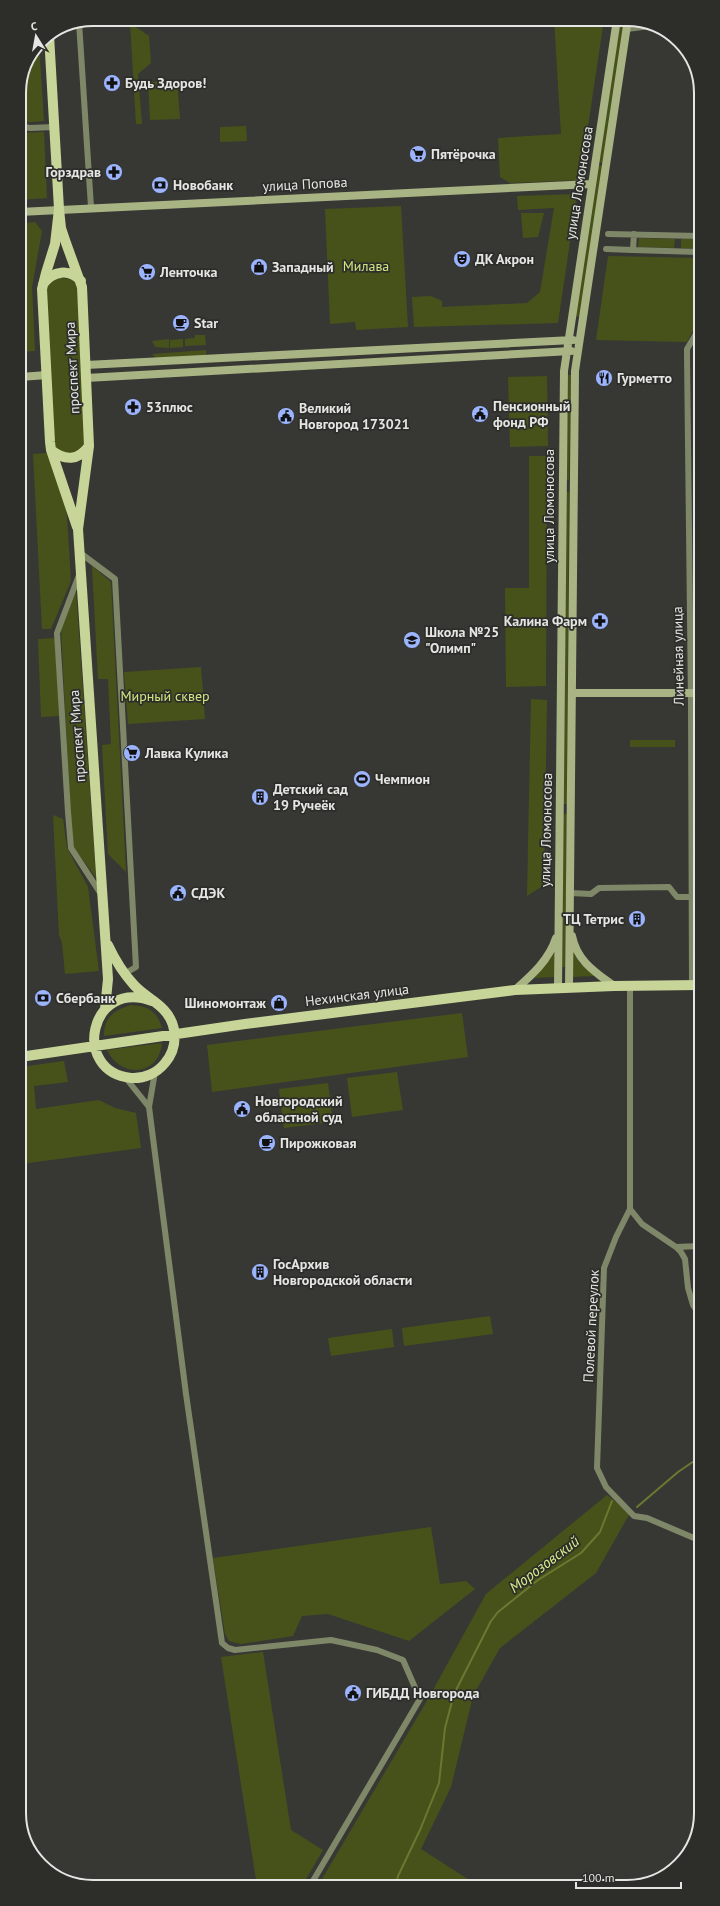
<svg xmlns="http://www.w3.org/2000/svg" width="720" height="1906" font-family="'PT Sans',sans-serif">
	<style>
		.green { fill: #47521a }
		.lines { fill: none; stroke-linecap: round; stroke-linejoin: round }
		.stream { stroke: #6a7931; stroke-width: 2 }
		.street { stroke: #7f8769; stroke-width: 6 }
		.secondary { stroke: #a8b484; stroke-width: 8 }
		.primary { stroke: #c7d698; stroke-width: 10 }
		.labels { text-anchor: middle; dominant-baseline: central; stroke-width: 3.5; stroke-linejoin: round; paint-order: stroke }
		.poi-label { font-size: 14px; font-weight: bold; fill: #e5e6e3; stroke: #2d2e2a; text-anchor: start }
		.street-label { font-size: 14px; fill: #e5e6e3; stroke: #2d2e2a }
		.park-label { font-size: 14px; fill: #cfe681; stroke: #2d2e2a }
		.water-label { font-size: 15px; font-style: italic; fill: #d7ee8a; stroke: #2d2e2a }
		.rim { fill: none; stroke: #e5e6e3; stroke-width: 2 }
	</style>
	<rect width="100%" height="100%" fill="#373834"/>
	<path class="green" d="M 554,19 L 604,19 L 580,180 L 510,183 L 500,177 L 498,138 L 561,134 Z
		M 621,19 L 625,19 L 603,163 L 599,162 Z
		M 130,23 L 149,36 L 151,63 L 138,74 L 142,124 L 136,124 Z
		M 39,44 L 44,121 L 20,123 L 19,88 Z
		M 177,80 L 180,119 L 150,120 L 148,82 Z
		M 246,126 L 247,141 L 220,142 L 220,127 Z
		M 44,132 L 47,198 L 19,200 L 19,133 Z
		M 598,165 L 603,166 L 580,317 L 575,316 Z
		M 577,194 L 558,323 L 414,327 L 412,297 L 431,296 L 442,301 L 442,307 L 527,303 L 540,292 L 554,208 L 518,210 L 517,196 Z
		M 401,206 L 408,327 L 356,330 L 355,322 L 330,324 L 325,209 Z
		M 521,213 L 544,213 L 538,237 L 523,238 Z
		M 35,222 L 42,231 L 32,287 L 35,351 L 22,352 L 19,299 L 19,224 Z
		M 639,238 L 675,239 L 674,248 L 638,247 Z
		M 681,239 L 699,239 L 699,249 L 681,248 Z
		M 608,256 L 699,258 L 699,319 L 687,342 L 596,340 Z
		M 61,278 L 71,279 L 77,285 L 86,443 L 84,447 L 70,455 L 55,448 L 46,289 C 49,283 54,279 61,278 Z
		M 195,335 L 205,335 L 206,345 L 185,346 L 185,339 L 195,338 Z
		M 169,339 L 169,348 L 155,347 L 152,341 Z
		M 183,339 L 183,347 L 170,348 L 170,340 Z
		M 206,350 L 206,355 L 156,358 L 152,354 Z
		M 568,375 L 571,375 L 569,480 L 566,480 Z
		M 547,376 L 548,446 L 510,447 L 508,377 Z
		M 47,453 L 66,501 L 71,581 L 51,629 L 42,629 L 33,454 Z
		M 529,456 L 547,456 L 546,686 L 506,687 L 505,588 L 529,588 Z
		M 566,492 L 569,492 L 567,804 L 563,804 Z
		M 92,566 L 111,582 L 126,872 L 108,854 L 102,745 L 111,744 L 108,679 L 98,679 Z
		M 76,591 L 96,878 L 72,845 L 61,629 Z
		M 55,638 L 59,716 L 41,717 L 38,639 Z
		M 201,667 L 205,719 L 128,724 L 124,672 Z
		M 531,699 L 547,700 L 544,885 L 527,896 Z
		M 630,740 L 678,740 L 675,740 L 675,747 L 630,747 Z
		M 563,814 L 567,814 L 565,967 L 562,967 Z
		M 53,815 L 63,819 L 67,848 L 88,887 L 99,971 L 65,974 L 62,943 L 59,935 Z
		M 573,951 L 580,963 L 595,976 L 572,977 Z
		M 554,952 L 554,977 L 534,978 Z
		M 131,1005 C 148,1006 157,1011 162,1028 L 104,1036 C 104,1017 114,1010 131,1005 Z
		M 462,1013 L 468,1057 L 212,1092 L 207,1045 Z
		M 162,1043 C 159,1076 121,1079 107,1050 Z
		M 64,1061 L 68,1082 L 34,1086 L 36,1109 L 99,1100 L 115,1108 L 136,1113 L 141,1148 L 21,1164 L 21,1067 Z
		M 397,1072 L 403,1110 L 352,1117 L 347,1078 Z
		M 328,1083 L 333,1122 L 284,1128 L 279,1089 Z
		M 490,1316 L 493,1334 L 404,1346 L 402,1328 Z
		M 392,1329 L 394,1347 L 331,1356 L 328,1338 Z
		M 607,1495 L 630,1513 L 596,1573 L 500,1648 L 473,1696 L 451,1787 L 421,1849 L 477,1885 L 318,1886 L 428,1699 L 486,1594 Z
		M 431,1527 L 440,1584 L 466,1581 L 475,1589 L 409,1641 L 328,1614 L 302,1616 L 293,1636 L 241,1644 L 229,1641 L 225,1634 L 213,1558 Z
		M 263,1652 L 291,1830 L 323,1850 L 302,1886 L 257,1886 L 221,1657 Z"/>
	<g class="lines">
		<path class="stream" d="M 637,1507 L 678,1472 L 700,1457
			M 396,1885 L 398,1876 L 420,1830 L 439,1783 L 445,1728 L 454,1694 L 491,1621 L 498,1612 L 538,1580 L 581,1553 L 600,1532 L 612,1501"/>
		<path class="street" d="M 79,22 L 91,207
			M 627,29 L 650,26
			M 19,126 L 30,128 L 54,127
			M 608,234 L 699,236
			M 606,249 L 633,250 L 634,234
			M 633,250 L 699,252
			M 79,552 L 115,579 L 136,967 L 124,974
			M 79,575 L 57,633 L 68,812 L 71,848 L 101,894
			M 570,893 L 591,894 L 599,888 L 669,887 L 677,897 L 692,897
			M 630,985 L 630,1209 L 616,1237 L 604,1268 L 597,1468 L 606,1487 L 634,1516 L 647,1518 L 701,1541
			M 692,985 L 691,704 L 687,355 L 687,349 L 699,329
			M 155,1072 L 149,1107 L 186,1394 L 222,1643 L 228,1648 L 235,1650 L 331,1640 L 377,1650 L 403,1660 L 420,1699 L 310,1886
			M 125,1077 L 149,1107
			M 630,1209 L 642,1224 L 676,1247 L 681,1252 L 685,1259 L 688,1288 L 693,1305 L 700,1315
			M 676,1247 L 700,1246"/>
		<path class="secondary" d="M 19,212 L 592,184
			M 86,365 L 573,340
			M 20,377 L 47,375
			M 86,378 L 571,351
			M 572,693 L 699,693
			M 572,936 C 577,961 595,972 614,986
			M 569,987 L 575,371 L 628,19
			M 558,988 L 564,371 L 617,19
			M 515,990 C 532,975 549,960 556,938"/>
		<path class="primary" d="M 49,35 L 59,209 L 55,244 L 46,273 L 42,289 L 50,442 L 51,450 L 77,527
			M 59,209 L 61,228 L 66,243 L 82,287 L 89,446 L 78,529 L 108,979 L 105,1009
			M 43,284 C 53,271 69,268 81,281
			M 51,450 C 65,461 78,461 89,446
			M 108,945 C 115,960 123,973 134,985 C 143,995 156,1001 164,1010 C 178,1025 178,1048 165,1063 C 157,1073 144,1079 131,1078 C 71,1072 89,978 152,1001
			M 20,1057 L 245,1024 L 515,990 L 614,986 L 700,985"/>
	</g>
	<defs>
		<g id="pharmacy-disc" transform="scale(0.9)"><circle r="9.5" fill="#9cb4fd" stroke="#2d2e2a"/><path d="M-2-6h4v4h4v4h-4v4h-4v-4h-4v-4h4Z" fill="#111"/></g>
		<g id="supermarket-disc" transform="scale(0.9)"><circle r="9.5" fill="#9cb4fd" stroke="#2d2e2a"/><path d="M-6-5.5h2.5l.6 2H6L4.5 2H-2.5L-4.4-4H-6ZM-1.5 3.2a1.3 1.3 0 1 0 .1 0ZM3 3.2a1.3 1.3 0 1 0 .1 0Z" fill="#111"/></g>
		<g id="bank-disc" transform="scale(0.9)"><circle r="9.5" fill="#9cb4fd" stroke="#2d2e2a"/><path d="M-6-4H6V4H-6ZM0-2.3a2.3 2.3 0 1 0 0 4.6a2.3 2.3 0 1 0 0-4.6Z" fill="#111"/></g>
		<g id="theatre-disc" transform="scale(0.9)"><circle r="9.5" fill="#9cb4fd" stroke="#2d2e2a"/><path d="M-5-5.5Q0-4 5-5.5V0Q5 5 0 6Q-5 5-5 0ZM-3.3-2.5H-1v1.5H-3.3ZM1-2.5H3.3v1.5H1ZM-2.8 1Q0 5.5 2.8 1Z" fill="#111"/></g>
		<g id="shop-disc" transform="scale(0.9)"><circle r="9.5" fill="#9cb4fd" stroke="#2d2e2a"/><path d="M-5-2.5h2.3a2.7 3.5 0 0 1 5.4 0H5L5.5 6h-11ZM-1.5-2.5h3a1.5 2.3 0 0 0-3 0Z" fill="#111"/></g>
		<g id="cafe-disc" transform="scale(0.9)"><circle r="9.5" fill="#9cb4fd" stroke="#2d2e2a"/><path d="M-5.5-4.5H6V0H3Q3 3.5 0 3.5H-2.5Q-5.5 3.5-5.5 0ZM3-3.2v2h1.7v-2ZM-6 4.5H4V6H-6Z" fill="#111"/></g>
		<g id="restaurant-disc" transform="scale(0.9)"><circle r="9.5" fill="#9cb4fd" stroke="#2d2e2a"/><path d="M-5-6h1v4h1v-4h1v4h1v-4h1v5L-1.5 .5V6h-2V.5L-5-1ZM5-6V6H3V1.5H1.5Q1.5-4 5-6Z" fill="#111"/></g>
		<g id="civic-disc" transform="scale(0.9)"><circle r="9.5" fill="#9cb4fd" stroke="#2d2e2a"/><path d="M-.6-6.5H3V-4.5H.6V-3L4-1V1h2V6H-6V1h2V-1L-.6-3ZM-1.2 2.5V6h2.4V2.5Z" fill="#111"/></g>
		<g id="school-disc" transform="scale(0.9)"><circle r="9.5" fill="#9cb4fd" stroke="#2d2e2a"/><path d="M0-5L7-2L0 1L-7-2ZM-4 1L0 2.5L4 1V4Q0 6-4 4Z" fill="#111"/></g>
		<g id="stadium-disc" transform="scale(0.9)"><circle r="9.5" fill="#9cb4fd" stroke="#2d2e2a"/><path d="M0-5a6.5 5 0 1 0 0 10a6.5 5 0 1 0 0-10ZM-3.5-1.8h7v3.6h-7Z" fill="#111"/></g>
		<g id="building-disc" transform="scale(0.9)"><circle r="9.5" fill="#9cb4fd" stroke="#2d2e2a"/><path d="M-4-6H4V6H1V3H-1V6H-4ZM-2.5-4.3h1.7v1.8h-1.7ZM.8-4.3h1.7v1.8H.8ZM-2.5-1h1.7V.8h-1.7ZM.8-1h1.7V.8H.8Z" fill="#111"/></g>
	</defs>
	<g fill-rule="evenodd">
		<use href="#pharmacy-disc" x="112" y="83"/>
		<use href="#supermarket-disc" x="418" y="154"/>
		<use href="#pharmacy-disc" x="114" y="172"/>
		<use href="#bank-disc" x="160" y="185"/>
		<use href="#theatre-disc" x="462" y="259"/>
		<use href="#shop-disc" x="259" y="267"/>
		<use href="#supermarket-disc" x="147" y="272"/>
		<use href="#cafe-disc" x="181" y="323"/>
		<use href="#restaurant-disc" x="604" y="378"/>
		<use href="#pharmacy-disc" x="133" y="407"/>
		<use href="#civic-disc" x="480" y="414"/>
		<use href="#civic-disc" x="286" y="416"/>
		<use href="#pharmacy-disc" x="600" y="621"/>
		<use href="#school-disc" x="412" y="640"/>
		<use href="#supermarket-disc" x="132" y="753"/>
		<use href="#stadium-disc" x="362" y="779"/>
		<use href="#building-disc" x="260" y="797"/>
		<use href="#civic-disc" x="178" y="893"/>
		<use href="#building-disc" x="637" y="919"/>
		<use href="#bank-disc" x="43" y="998"/>
		<use href="#shop-disc" x="279" y="1003"/>
		<use href="#civic-disc" x="242" y="1109"/>
		<use href="#cafe-disc" x="267" y="1143"/>
		<use href="#building-disc" x="260" y="1272"/>
		<use href="#civic-disc" x="353" y="1693"/>
	</g>
	<g class="labels">
		<g class="poi-label">
			<text x="125" y="83">Будь Здоров!</text>
			<text x="431" y="154">Пятёрочка</text>
			<text x="101" y="172" text-anchor="end">Горздрав</text>
			<text x="173" y="185">Новобанк</text>
			<text x="475" y="259">ДК Акрон</text>
			<text x="272" y="267">Западный</text>
			<text x="160" y="272">Ленточка</text>
			<text x="194" y="323">Star</text>
			<text x="617" y="378">Гурметто</text>
			<text x="493" y="406">Пенсионный<tspan x="493" dy="16">фонд РФ</tspan></text>
			<text x="146" y="407">53плюс</text>
			<text x="299" y="408">Великий<tspan x="299" dy="16">Новгород 173021</tspan></text>
			<text x="587" y="621" text-anchor="end">Калина Фарм</text>
			<text x="425" y="632">Школа №25<tspan x="425" dy="16">"Олимп"</tspan></text>
			<text x="145" y="753">Лавка Кулика</text>
			<text x="375" y="779">Чемпион</text>
			<text x="273" y="789">Детский сад<tspan x="273" dy="16">19 Ручеёк</tspan></text>
			<text x="191" y="893">СДЭК</text>
			<text x="624" y="919" text-anchor="end">ТЦ Тетрис</text>
			<text x="56" y="998">Сбербанк</text>
			<text x="266" y="1003" text-anchor="end">Шиномонтаж</text>
			<text x="255" y="1101">Новгородский<tspan x="255" dy="16">областной суд</tspan></text>
			<text x="280" y="1143">Пирожковая</text>
			<text x="273" y="1264">ГосАрхив<tspan x="273" dy="16">Новгородской области</tspan></text>
			<text x="366" y="1693">ГИБДД Новгорода</text>
		</g>
		<g class="street-label">
			<text transform="translate(579 183) rotate(-81)">улица Ломоносова</text>
			<text transform="translate(305 184) rotate(-3)">улица Попова</text>
			<text transform="translate(72 368) rotate(-93)">проспект Мира</text>
			<text transform="translate(549 506) rotate(-90)">улица Ломоносова</text>
			<text transform="translate(678 656) rotate(-91)">Линейная улица</text>
			<text transform="translate(77 736) rotate(-94)">проспект Мира</text>
			<text transform="translate(546 830) rotate(-89)">улица Ломоносова</text>
			<text transform="translate(357 995) rotate(-7)">Нехинская улица</text>
			<text transform="translate(591 1326) rotate(-87)">Полевой переулок</text>
		</g>
		<g class="park-label">
			<text x="366" y="266">Милава</text>
			<text x="165" y="696">Мирный сквер</text>
		</g>
		<g class="water-label">
			<text transform="translate(544 1564) rotate(-37)">Морозовский</text>
		</g>
	</g>
	<path d="M0 0H720V1906H0ZM93 26H627A67 67 0 0 1 694 93V1813A67 67 0 0 1 627 1880H93A67 67 0 0 1 26 1813V93A67 67 0 0 1 93 26Z" fill="#2d2e2a" fill-rule="evenodd"/>
	<path class="rim" d="M93 26H627A67 67 0 0 1 694 93V1813A67 67 0 0 1 627 1880H93A67 67 0 0 1 26 1813V93A67 67 0 0 1 93 26Z"/>
	<g transform="translate(36 36) rotate(349)" stroke="#2d2e2a" stroke-width="3" paint-order="stroke">
	<path d="M0-3L7 15L0 10L-7 15Z" fill="#e5e6e3"/>
	<text y="-6" font-size="11" font-weight="bold" text-anchor="middle" fill="#e5e6e3">С</text>
	</g>
	<path d="M576 1882v6h105v-6" fill="none" stroke="#e5e6e3" stroke-width="2"/>
	<text x="582" y="1882" font-size="12" fill="#e5e6e3" stroke="#2d2e2a" stroke-width="3" paint-order="stroke">100 m</text>
</svg>
